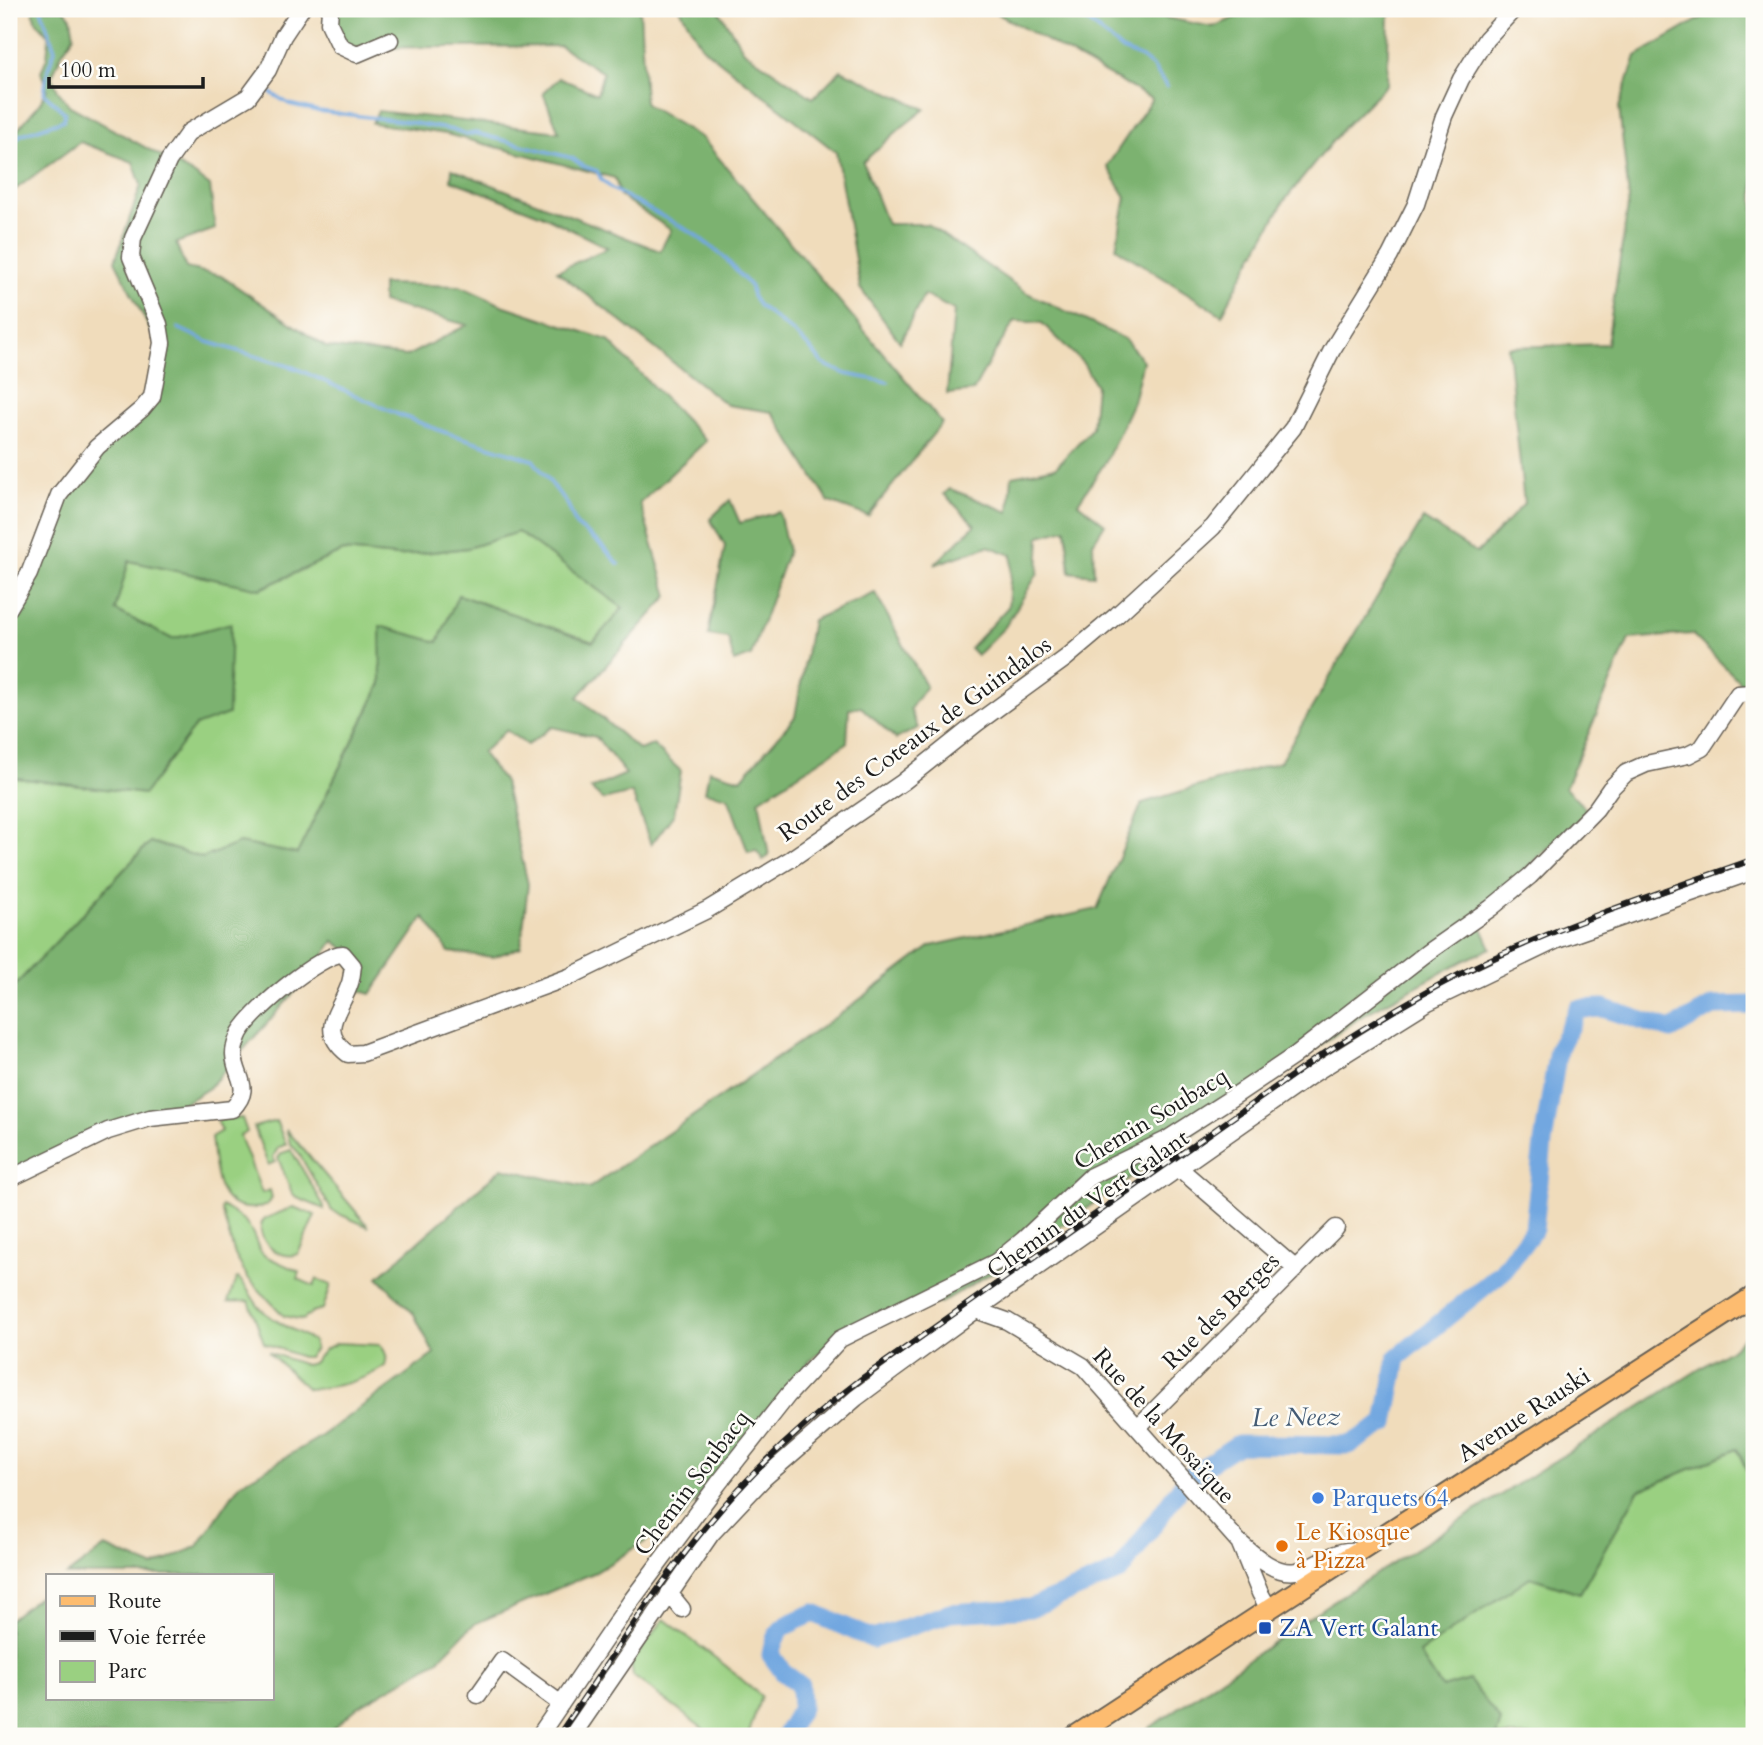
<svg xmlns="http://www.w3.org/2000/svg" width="1763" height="1745" font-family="Cardo,serif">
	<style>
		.green { fill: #9ad081; stroke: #5b764e; stroke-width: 2 }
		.forest { fill: #7bb26f; stroke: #4c6746; stroke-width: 2 }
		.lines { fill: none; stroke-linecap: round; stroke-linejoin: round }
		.stream { stroke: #72a7e0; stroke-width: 3.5 }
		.river { stroke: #72a7e0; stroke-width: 19 }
		.minor-casing { stroke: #665f54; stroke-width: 19 }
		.major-casing { stroke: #665f54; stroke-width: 23 }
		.minor { stroke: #fff; stroke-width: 16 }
		.major { stroke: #fdbc6f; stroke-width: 19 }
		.rail-casing { stroke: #1c1c1c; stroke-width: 6 }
		.rail { stroke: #fdfcf7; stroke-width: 3.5; stroke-dasharray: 10; stroke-linecap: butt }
		.shop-dot { fill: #3f7fe0; stroke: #fdfcf7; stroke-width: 2.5 }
		.food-dot { fill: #e8710a; stroke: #fdfcf7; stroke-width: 2.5 }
		.transit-dot { fill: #1a4fb4; stroke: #fdfcf7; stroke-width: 2.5 }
		.labels { text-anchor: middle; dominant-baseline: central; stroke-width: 5; stroke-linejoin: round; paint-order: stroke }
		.street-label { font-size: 24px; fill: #1c1c1c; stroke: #fdfcf7 }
		.shop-label { font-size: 24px; fill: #366cbe; stroke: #fdfcf7; text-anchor: start }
		.food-label { font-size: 24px; fill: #c56008; stroke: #fdfcf7; text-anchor: start }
		.transit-label { font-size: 24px; fill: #164399; stroke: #fdfcf7; text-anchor: start }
		.water-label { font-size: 26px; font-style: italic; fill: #435b74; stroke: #fdfcf7 }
	</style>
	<rect width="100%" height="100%" fill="#fdfcf7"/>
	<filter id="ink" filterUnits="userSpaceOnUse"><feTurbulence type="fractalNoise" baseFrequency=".0143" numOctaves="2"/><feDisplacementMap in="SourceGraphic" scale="14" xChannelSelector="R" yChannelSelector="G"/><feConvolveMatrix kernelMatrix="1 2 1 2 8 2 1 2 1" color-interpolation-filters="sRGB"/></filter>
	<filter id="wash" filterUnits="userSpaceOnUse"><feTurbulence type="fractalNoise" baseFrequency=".00686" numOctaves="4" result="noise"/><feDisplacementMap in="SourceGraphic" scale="28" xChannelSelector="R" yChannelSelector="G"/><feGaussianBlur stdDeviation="1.57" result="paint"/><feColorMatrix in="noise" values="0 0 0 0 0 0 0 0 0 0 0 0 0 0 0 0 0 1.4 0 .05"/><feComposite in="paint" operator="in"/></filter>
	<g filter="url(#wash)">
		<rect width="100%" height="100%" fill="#f0dcbb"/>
		<path class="green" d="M 518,532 L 623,608 L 593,642 L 459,595 L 438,642 L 381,683 L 297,854 L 239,843 L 203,858 L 150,842 L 9,992 L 9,777 L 144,794 L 195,726 L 231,624 L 172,639 L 114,610 L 129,561 L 260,589 L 343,551 L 397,556 L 468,548 Z
			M 242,1118 L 247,1132 L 240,1136 L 262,1193 L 270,1190 L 272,1198 C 268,1206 263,1208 254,1208 C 213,1211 215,1166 211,1137 L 221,1131 L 217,1122 L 221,1119 Z
			M 276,1121 L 286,1144 L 278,1148 L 273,1157 L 275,1162 L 268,1165 L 254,1127 Z
			M 286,1129 L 369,1227 L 332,1211 L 298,1152 L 290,1143 Z
			M 291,1150 L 324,1206 L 324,1209 L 297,1198 L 292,1193 L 278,1158 L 282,1153 Z
			M 222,1206 L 245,1221 L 253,1234 L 260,1251 L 265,1256 L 300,1272 L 298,1279 L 314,1286 L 317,1279 L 331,1285 L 323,1309 L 312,1312 L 303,1320 L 284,1316 L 248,1278 L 235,1255 L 221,1209 Z
			M 293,1207 L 315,1215 L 298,1254 C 280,1262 251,1238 264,1219 Z
			M 238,1278 C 248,1286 252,1300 261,1309 C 276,1324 296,1330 313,1341 L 315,1349 L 308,1357 L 301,1357 L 264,1343 L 249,1301 L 228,1302 L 236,1279 Z
			M 337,1343 L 380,1345 C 386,1352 388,1357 385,1366 C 364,1381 334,1388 308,1389 L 268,1352 L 305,1365 L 313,1363 L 325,1349 Z
			M 1737,1449 L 1754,1486 L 1754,1736 L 1496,1736 L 1501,1721 L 1442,1688 L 1419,1653 L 1530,1577 L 1580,1593 L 1638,1491 Z
			M 664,1619 L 726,1666 L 761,1696 L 748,1736 L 713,1736 L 633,1676 L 631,1663 Z"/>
		<path class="forest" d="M 33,9 L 64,9 L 71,18 L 74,36 L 62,53 L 52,76 L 58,91 L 70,106 L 192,173 L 210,186 L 215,229 L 176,243 L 186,268 L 221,276 L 326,347 L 407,356 L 467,325 L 382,302 L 382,284 L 460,286 L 502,305 L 608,340 L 706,441 L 640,503 L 668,596 L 578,697 L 639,750 L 653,745 L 681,771 L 674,814 L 651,845 L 632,793 L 603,800 L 591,789 L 626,774 L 596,737 L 552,727 L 527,745 L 506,730 L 482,753 L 504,782 L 528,884 L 521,947 L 493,957 L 449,952 L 424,917 L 371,994 L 354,989 L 350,953 L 334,941 L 311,974 L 209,1088 L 178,1107 L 90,1134 L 9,1178 L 9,992 L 150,842 L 203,858 L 239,843 L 297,854 L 381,684 L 380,626 L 438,642 L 458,595 L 593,642 L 623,608 L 518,532 L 468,548 L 397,556 L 343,551 L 260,589 L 129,561 L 115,610 L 172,639 L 231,623 L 228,714 L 195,726 L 144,794 L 9,777 L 9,618 L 70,484 L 150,405 L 163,355 L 115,261 L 141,185 L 133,162 L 80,142 L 9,194 L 9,140 L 40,103 L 47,89 L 41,72 L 47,57 L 49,36 L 35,20 Z
			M 332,9 L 640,9 L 645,104 L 702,138 L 942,423 L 868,516 L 829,502 L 772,412 L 727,405 L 557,271 L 608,248 L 542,215 L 451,180 L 452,169 L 660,251 L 671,230 L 620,196 L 615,178 L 446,134 L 372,123 L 378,111 L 559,132 L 543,93 L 559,78 L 597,94 L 603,73 L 560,46 L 346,48 Z
			M 680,9 L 718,9 L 744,51 L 813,98 L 841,70 L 925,109 L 902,127 L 863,162 L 887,224 L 927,224 L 1027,293 L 1125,339 L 1143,361 L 1133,402 L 1106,461 L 1078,503 L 1105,524 L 1093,543 L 1094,575 L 1070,572 L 1066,529 L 1040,536 L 1038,573 L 1005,627 L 977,655 L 970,648 L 1008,607 L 1012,555 L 988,546 L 934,565 L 975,525 L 944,494 L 950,489 L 1009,512 L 1012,476 L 1056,467 L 1092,428 L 1096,386 L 1083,363 L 1042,323 L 1015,321 L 990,360 L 973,391 L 947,394 L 954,310 L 924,295 L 900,342 L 860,288 L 836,152 L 703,48 Z
			M 989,9 L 1148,9 L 1167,18 L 1213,27 L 1256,9 L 1395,9 L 1389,16 L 1387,84 L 1344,127 L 1284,201 L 1241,278 L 1222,315 L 1116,248 L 1126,197 L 1107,166 L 1152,99 Z
			M 1717,9 L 1754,9 L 1754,711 L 1738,680 L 1692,634 L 1629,639 L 1565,788 L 1588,811 L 1476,915 L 1491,948 L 1463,961 L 1365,1014 L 1007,1264 L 942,1302 L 844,1331 L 809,1362 L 740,1443 L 683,1518 L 596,1572 L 474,1624 L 438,1660 L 358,1707 L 324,1736 L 9,1736 L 9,1620 L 47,1590 L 47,1698 L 271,1698 L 271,1575 L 67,1575 L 105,1547 L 153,1567 L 198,1546 L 240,1484 L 320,1437 L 434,1354 L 414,1314 L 378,1277 L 502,1168 L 589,1188 L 843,1012 L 931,946 L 1097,909 L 1142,803 L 1280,762 L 1423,519 L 1477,553 L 1524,504 L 1508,347 L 1607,344 L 1629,199 L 1619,107 L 1636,56 Z
			M 730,500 L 740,523 L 779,512 L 788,551 L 751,656 L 734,662 L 728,638 L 708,635 L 725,546 L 710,519 Z
			M 875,593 L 926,686 L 910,709 L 918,728 L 896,739 L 861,707 L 849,709 L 847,743 L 759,800 L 769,856 L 763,860 L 756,850 L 748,852 L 728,797 L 705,792 L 709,770 L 741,779 L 795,717 L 812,620 Z
			M 1754,1328 L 1754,1486 L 1737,1449 L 1638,1491 L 1580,1593 L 1530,1577 L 1419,1653 L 1442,1688 L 1469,1680 L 1501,1721 L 1496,1736 L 1138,1736 L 1330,1603 L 1731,1349 Z"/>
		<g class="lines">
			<path class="stream" d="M 1066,9 L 1090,23 L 1122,50 L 1142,58 L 1153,67 L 1167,87
				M 266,90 L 289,104 L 318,111 L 402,121 L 458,131 L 466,135 L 475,133 L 572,158 L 583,166 L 597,171 L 601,179 L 612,189 L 693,233 L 723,256 L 751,287 L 752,296 L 758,305 L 794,333 L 810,348 L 823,364 L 846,374 L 888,382
				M 9,149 L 20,135 L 64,120 L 65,113 L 44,93 L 48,69 L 55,50 L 41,9
				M 178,328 L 208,342 L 295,368 L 397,414 L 444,432 L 533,460 L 568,505 L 576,525 L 599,543 L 619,564"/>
			<path class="river" d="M 785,1736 L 801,1708 L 800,1685 L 784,1673 L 771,1655 C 774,1626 790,1623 814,1613 L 873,1639 L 950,1613 L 1030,1608 L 1120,1571 L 1188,1477 L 1238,1444 L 1349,1445 L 1385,1423 L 1397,1358 L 1502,1272 L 1534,1229 L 1543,1143 L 1558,1050 L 1578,1009 L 1603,1008 L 1671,1030 L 1713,1006 L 1754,1005"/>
		</g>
	</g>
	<g filter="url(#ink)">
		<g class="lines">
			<g class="minor-casing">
				<path id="minor" d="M 330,9 L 329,23 L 340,46 L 357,54 L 390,40
					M 9,608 L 29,574 L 59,495 L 97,447 L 142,409 L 152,397 L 162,343 L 159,324 L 131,257 L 133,238 L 169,160 L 189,132 L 248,97 L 268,70 L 283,36 L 301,9
					M 1179,1168 L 1296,1269
					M 9,1179 L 108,1131 L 150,1118 L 232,1109 C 254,1087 235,1078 234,1054 C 234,1049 236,1042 238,1037 C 245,1016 321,953 343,954 L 353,966 C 352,971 352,977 350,983 C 341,1012 316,1029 348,1054 L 363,1053 L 569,977 L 707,910 L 791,859 L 903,782 L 977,723 L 1066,658 L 1117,615 L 1213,527 L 1293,428 L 1332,350 L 1390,256 L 1416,204 L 1444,116 L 1461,79 L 1486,39 L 1514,9
					M 976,1310 L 1007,1321 L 1083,1366 L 1239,1542 C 1254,1555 1275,1575 1296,1571 C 1307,1570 1317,1563 1327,1558 C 1339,1552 1345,1550 1358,1551
					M 1138,1427 L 1336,1228
					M 1240,1544 L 1260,1593 L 1269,1609
					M 669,1593 L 682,1609
					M 478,1695 L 502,1661 L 561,1704
					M 539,1736 L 631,1601 L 718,1484 L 788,1395 L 840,1339 L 996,1262 L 1023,1240 L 1091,1176 L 1166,1140 L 1233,1097 L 1294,1056 L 1428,952 L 1491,908 L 1530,876 L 1596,809 L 1610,789 L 1626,773 L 1646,764 L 1688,755 L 1702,748 L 1738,694 L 1751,693 L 1754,697
					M 572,1736 L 711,1534 L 764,1478 L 856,1398 L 895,1369 L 976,1310 L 1313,1074 L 1428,1002 L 1557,940 L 1754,871"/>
			</g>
			<g class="major-casing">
				<path id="major" d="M 1075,1736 L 1269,1609 L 1754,1296"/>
			</g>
			<use href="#minor" class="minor"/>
			<use href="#major" class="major"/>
			<g class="rail-casing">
				<path id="rail" d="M 558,1736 C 607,1665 653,1590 709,1523 C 755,1468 807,1420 864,1377 L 1317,1058 C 1373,1022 1429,988 1489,960 C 1575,920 1665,891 1754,859"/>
			</g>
			<use href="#rail" class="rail"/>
		</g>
	</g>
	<circle class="shop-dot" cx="1318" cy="1498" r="7"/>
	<circle class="food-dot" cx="1282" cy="1546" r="7"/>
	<rect class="transit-dot" x="1258" y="1621" width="14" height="14" rx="3.5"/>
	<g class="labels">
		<g class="street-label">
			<text transform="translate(915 739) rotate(-36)">Route des Coteaux de Guindalos</text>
			<text transform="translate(1151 1119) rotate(-31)">Chemin Soubacq</text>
			<text transform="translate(1088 1204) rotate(-35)">Chemin du Vert Galant</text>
			<text transform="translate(1221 1311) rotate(-45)">Rue des Berges</text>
			<text transform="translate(1524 1415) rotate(-33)">Avenue Rauski</text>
			<text transform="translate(1164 1426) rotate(48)">Rue de la Mosaïque</text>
			<text transform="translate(692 1483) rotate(-53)">Chemin Soubacq</text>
		</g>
		<g class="shop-label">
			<text x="1332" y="1498">Parquets 64</text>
		</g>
		<g class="food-label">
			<text x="1296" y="1532">Le Kiosque<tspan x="1296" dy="28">à Pizza</tspan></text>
		</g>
		<g class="transit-label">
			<text x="1279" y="1628">ZA Vert Galant</text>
		</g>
		<g class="water-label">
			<text transform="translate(1296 1417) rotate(-1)">Le Neez</text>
		</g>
	</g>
	<rect width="1763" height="1745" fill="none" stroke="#fdfcf7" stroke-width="35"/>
	<rect x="46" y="1574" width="228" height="126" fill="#fdfcf7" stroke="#a3a29f" stroke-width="2"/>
	<rect x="60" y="1596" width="35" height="10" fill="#fdbc6f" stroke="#a3a29f" stroke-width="2"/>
	<text x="108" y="1608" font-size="21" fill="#1c1c1c">Route</text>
	<rect x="60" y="1631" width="35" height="10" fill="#1c1c1c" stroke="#a3a29f" stroke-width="2"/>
	<text x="108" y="1644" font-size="21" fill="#1c1c1c">Voie ferrée</text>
	<rect x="60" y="1661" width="35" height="21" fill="#9ad081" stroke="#a3a29f" stroke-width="2"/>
	<text x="108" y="1678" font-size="21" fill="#1c1c1c">Parc</text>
	<path d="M49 77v10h154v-10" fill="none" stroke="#1c1c1c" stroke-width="3.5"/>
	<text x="60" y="77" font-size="21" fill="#1c1c1c" stroke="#fdfcf7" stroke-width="5" paint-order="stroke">100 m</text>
</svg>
